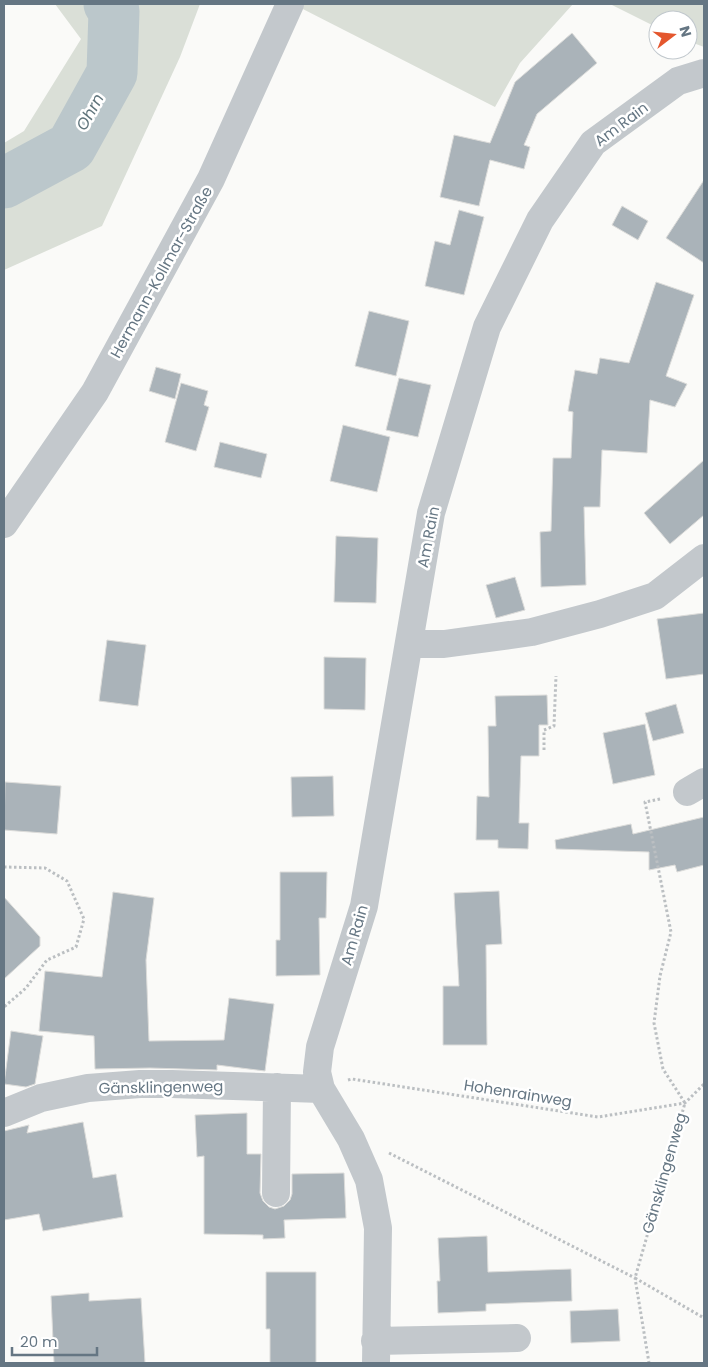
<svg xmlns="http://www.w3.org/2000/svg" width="708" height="1367" font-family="Poppins,sans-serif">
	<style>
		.green { fill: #dadfd7 }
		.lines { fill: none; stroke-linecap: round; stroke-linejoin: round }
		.river { stroke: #bbc7cb; stroke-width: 51 }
		.building { fill: #aab3b9; stroke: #dcdcda }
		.path { stroke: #bbbfc2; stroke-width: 3; stroke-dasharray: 2.5 2.5; stroke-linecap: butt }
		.minor { stroke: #c3c8cc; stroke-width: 28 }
		.labels { text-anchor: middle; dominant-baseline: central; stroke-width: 5; stroke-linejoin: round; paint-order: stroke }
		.street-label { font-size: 15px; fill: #657683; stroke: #fff }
		.water-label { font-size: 16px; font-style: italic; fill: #60757c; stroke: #fff }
	</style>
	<rect width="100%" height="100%" fill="#fafaf8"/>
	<path class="green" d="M 55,4 L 200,4 L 180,57 L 102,226 L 4,270 L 4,143 L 24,131 L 81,39 Z
		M 293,4 L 573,4 L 520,63 L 495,107 Z
		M 610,4 L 704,4 L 704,47 L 688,41 L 688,20 L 658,20 L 658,28 Z"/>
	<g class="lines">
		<path class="river" d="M 4,183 L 71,147 L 112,73 L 114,11 L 109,4"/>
	</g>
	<path class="building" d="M 572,33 L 597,63 L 537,114 L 524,145 L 530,147 L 524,169 L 490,160 L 479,206 L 440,197 L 454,135 L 490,143 L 515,82 Z
		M 704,180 L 704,263 L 666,238 Z
		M 622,206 L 648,221 L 638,240 L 612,225 Z
		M 459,210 L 484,217 L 464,295 L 425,286 L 435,241 L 450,245 Z
		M 656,282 L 694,295 L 666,376 L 687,384 L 675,407 L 650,400 L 647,453 L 602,450 L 600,507 L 584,507 L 586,585 L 541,587 L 540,532 L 551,531 L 553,458 L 571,458 L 573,412 L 568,411 L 575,370 L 597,374 L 600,358 L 629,363 Z
		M 369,311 L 409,321 L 396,376 L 355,366 Z
		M 156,367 L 181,374 L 175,399 L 149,391 Z
		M 399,378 L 431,385 L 418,437 L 386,430 Z
		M 181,383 L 208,391 L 204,405 L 209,407 L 196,451 L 165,442 Z
		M 343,425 L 390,437 L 377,492 L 330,481 Z
		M 220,442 L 267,454 L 261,478 L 214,467 Z
		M 704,460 L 704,515 L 670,544 L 644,513 Z
		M 336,536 L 378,538 L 376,603 L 334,602 Z
		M 515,577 L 525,610 L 496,618 L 486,585 Z
		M 704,613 L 704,674 L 666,679 L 657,619 Z
		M 107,640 L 146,645 L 138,706 L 99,701 Z
		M 324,657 L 366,658 L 365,710 L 324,709 Z
		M 547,695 L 548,725 L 539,725 L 539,756 L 521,756 L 519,823 L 529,823 L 528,849 L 498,848 L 498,840 L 476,840 L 477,796 L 489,797 L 488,726 L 496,726 L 495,696 Z
		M 676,704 L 684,733 L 653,741 L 645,713 Z
		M 645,724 L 655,775 L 613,784 L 603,733 Z
		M 333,776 L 334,816 L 292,817 L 291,777 Z
		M 5,782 L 61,786 L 57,834 L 4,830 Z
		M 704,817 L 704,865 L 677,872 L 675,865 L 649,870 L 649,852 L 556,849 L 555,840 L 631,824 L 633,834 Z
		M 280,872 L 327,872 L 326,918 L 319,918 L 320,975 L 276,976 L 276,940 L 280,940 Z
		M 499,891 L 502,944 L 486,945 L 487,1045 L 443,1045 L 443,986 L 459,986 L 454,893 Z
		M 113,892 L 154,898 L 146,960 L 149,1041 L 224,1040 L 229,998 L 274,1004 L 265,1071 L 217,1065 L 217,1070 L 150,1068 L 95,1069 L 94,1036 L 39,1031 L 45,971 L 102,977 Z
		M 4,897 L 40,937 L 40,946 L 4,979 Z
		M 11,1031 L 43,1036 L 35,1084 L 26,1087 L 4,1084 Z
		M 247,1113 L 247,1154 L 261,1154 L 260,1193 L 263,1201 L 269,1207 L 275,1209 L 284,1206 L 290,1200 L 292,1194 L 292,1174 L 344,1173 L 346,1218 L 284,1220 L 285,1238 L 263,1239 L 263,1235 L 204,1234 L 204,1156 L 197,1157 L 195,1115 Z
		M 83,1122 L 93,1178 L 116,1174 L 123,1217 L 43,1231 L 39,1214 L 4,1220 L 4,1131 L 29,1125 L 27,1133 Z
		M 487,1236 L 488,1272 L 571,1269 L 572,1301 L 486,1304 L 486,1311 L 438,1313 L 437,1281 L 440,1281 L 438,1238 Z
		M 266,1272 L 316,1272 L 316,1363 L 270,1363 L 270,1329 L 266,1329 Z
		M 89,1293 L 89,1301 L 141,1298 L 145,1363 L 54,1363 L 51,1296 Z
		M 618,1309 L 620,1341 L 571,1343 L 570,1311 Z"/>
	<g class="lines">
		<path class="path" d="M 544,750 L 544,730 L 554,726 L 556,676
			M 660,799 L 645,802 L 671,932 L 660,976 L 654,1023 L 663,1069 L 685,1103 L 635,1278 L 704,1318
			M 4,867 L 45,868 L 67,881 L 84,919 L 76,947 L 47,960 L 26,988 L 4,1007
			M 348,1080 L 352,1079 L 598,1117 L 685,1103 L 704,1084
			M 389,1153 L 635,1278 L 649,1363"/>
		<path class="minor" d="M 4,524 L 95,392 L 211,179 L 290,4
			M 409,644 L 444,644 L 532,632 L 600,614 L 655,596 L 704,558
			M 687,792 L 704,782
			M 4,1113 L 41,1098 L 88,1088 L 140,1084 L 172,1084 L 321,1089
			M 276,1193 L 277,1087
			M 375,1341 L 517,1338
			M 376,1363 L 378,1228 L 369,1180 L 351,1139 L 321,1089 L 317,1072 L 320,1047 L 364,906 L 431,513 L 487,327 L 540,220 L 593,143 L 678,81 L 704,73"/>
	</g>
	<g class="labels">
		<g class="street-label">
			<text transform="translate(621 124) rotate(-37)">Am Rain</text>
			<text transform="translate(161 272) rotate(-61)">Hermann-Kollmar-Straße</text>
			<text transform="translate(428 537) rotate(-79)">Am Rain</text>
			<text transform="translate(354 935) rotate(-74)">Am Rain</text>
			<text transform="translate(161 1087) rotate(-1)">Gänsklingenweg</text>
			<text transform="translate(518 1093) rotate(9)">Hohenrainweg</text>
			<text transform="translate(664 1173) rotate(-74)">Gänsklingenweg</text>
		</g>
		<g class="water-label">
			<text transform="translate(90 112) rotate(-61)">Ohrn</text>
		</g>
	</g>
	<rect width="708" height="1367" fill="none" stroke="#657683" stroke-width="10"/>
	<g transform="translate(673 35) rotate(74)"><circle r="24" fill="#ffffff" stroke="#c1c8cd"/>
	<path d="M0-4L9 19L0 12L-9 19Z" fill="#e4572e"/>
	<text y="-8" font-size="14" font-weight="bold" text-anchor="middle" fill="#657683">N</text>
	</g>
	<path d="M12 1347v8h85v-8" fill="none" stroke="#657683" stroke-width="2.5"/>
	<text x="20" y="1347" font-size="15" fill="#657683" stroke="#ffffff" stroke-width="4" paint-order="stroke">20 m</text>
</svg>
